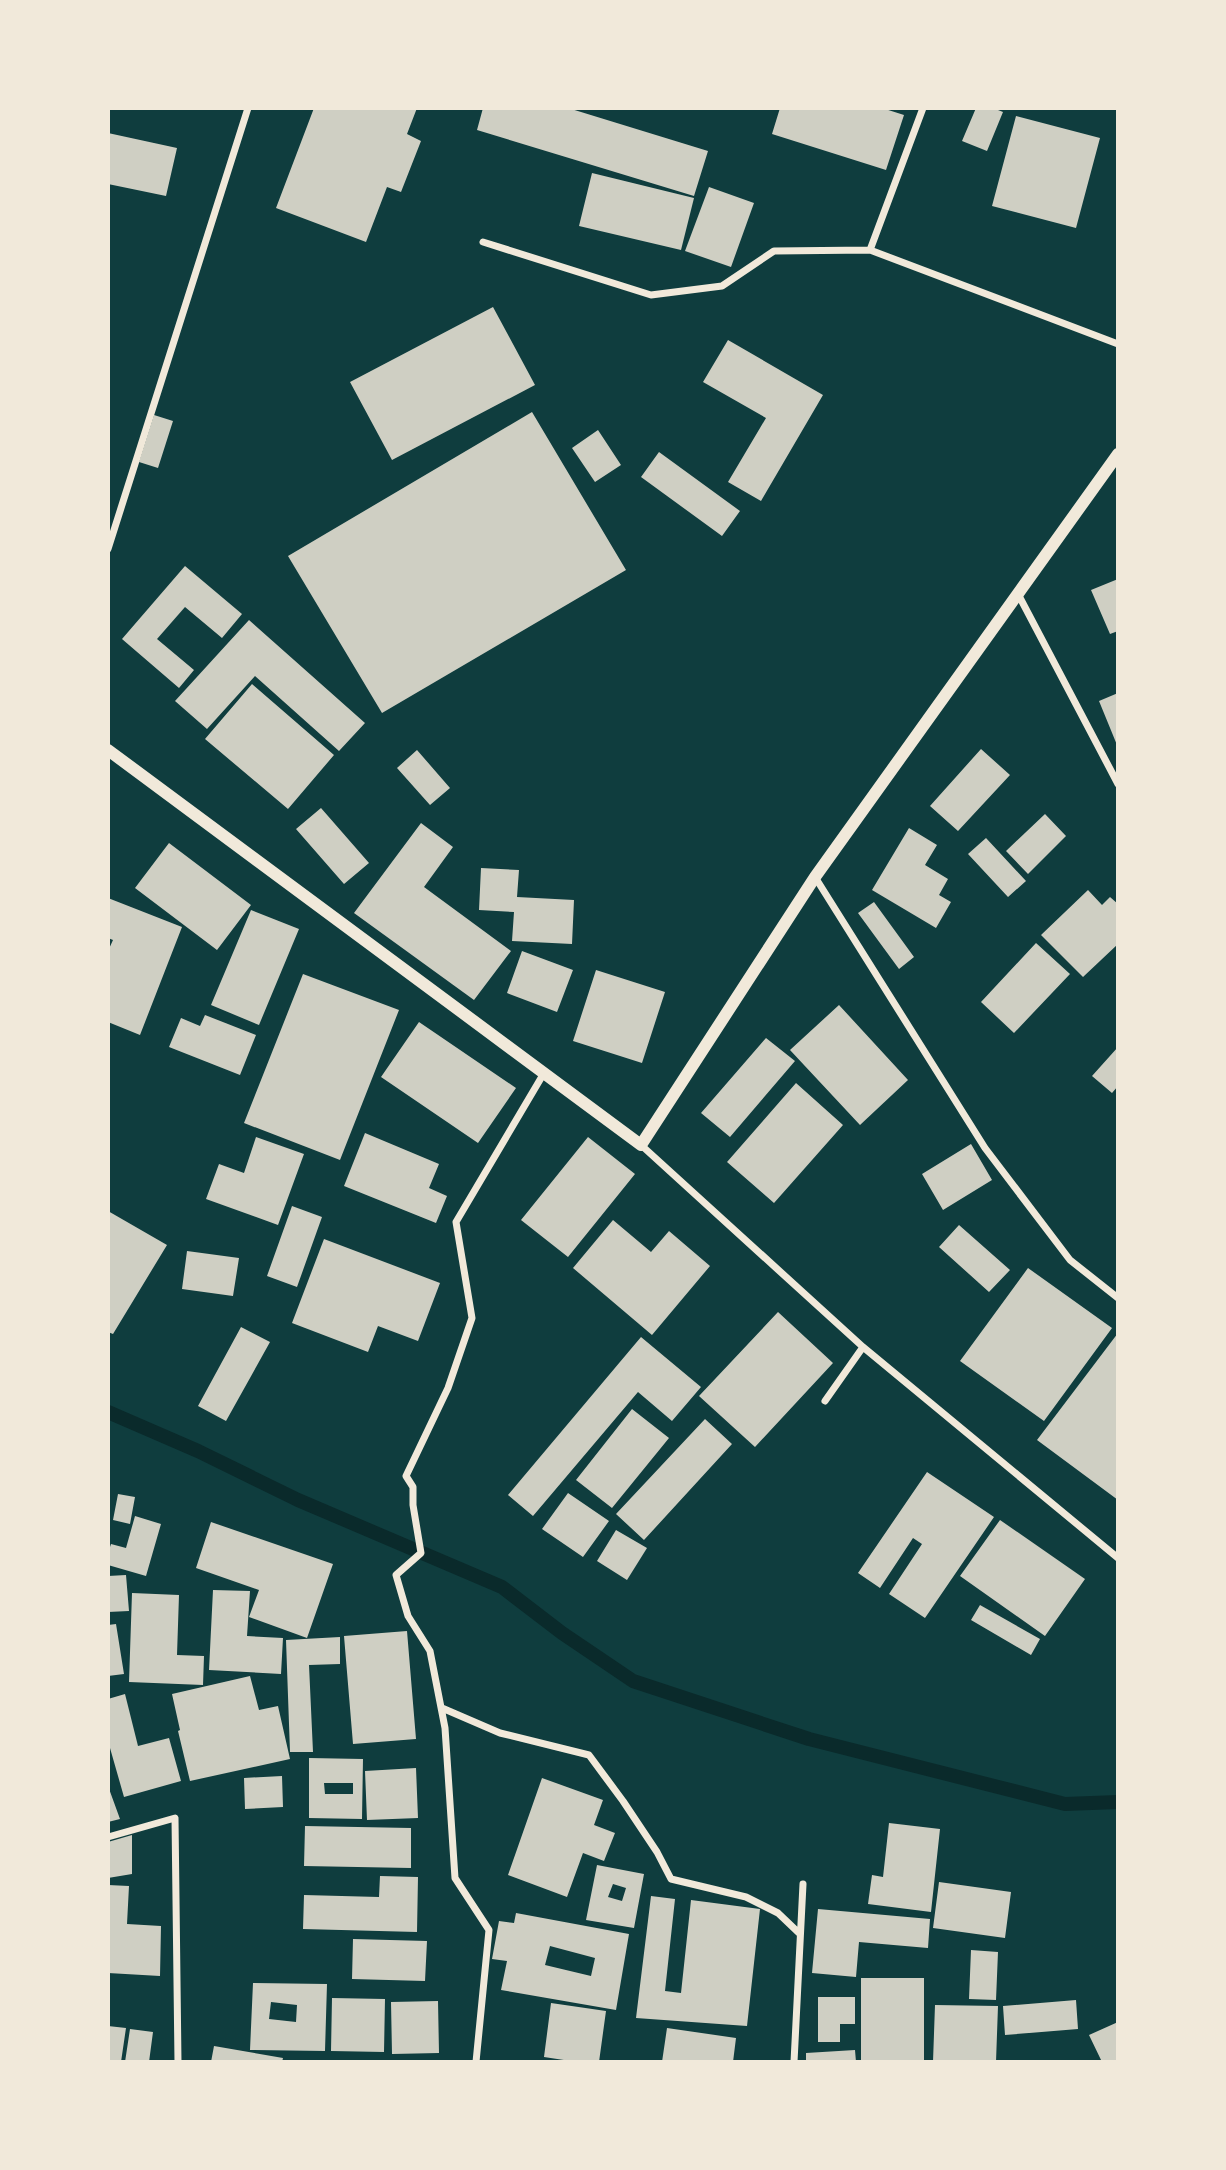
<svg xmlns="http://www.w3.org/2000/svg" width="1226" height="2170" font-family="'Alegreya Sans',sans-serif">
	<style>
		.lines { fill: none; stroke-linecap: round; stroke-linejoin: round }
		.stream { stroke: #0a2a2b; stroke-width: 14 }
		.building { fill: #cfcfc3; fill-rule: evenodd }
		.minor { stroke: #f1e9da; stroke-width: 7 }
		.tertiary { stroke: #f1e9da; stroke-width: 12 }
	</style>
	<rect width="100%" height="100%" fill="#0f3d3e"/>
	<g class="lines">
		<path class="stream" d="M 108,1412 L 198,1451 L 298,1500 L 502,1587 L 562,1633 L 633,1681 L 809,1739 L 1065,1804 L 1118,1802"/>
	</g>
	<path class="building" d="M 314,108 L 417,108 L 407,134 L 421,141 L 401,192 L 387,187 L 366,242 L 276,208 Z
		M 483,108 L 568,108 L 708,151 L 694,196 L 477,130 Z
		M 780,108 L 882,108 L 904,115 L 886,170 L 772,134 Z
		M 976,108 L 993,108 L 1003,112 L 987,151 L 962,141 Z
		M 1016,116 L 1100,138 L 1076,228 L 992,206 Z
		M 108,133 L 177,148 L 166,196 L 108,184 Z
		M 592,173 L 694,198 L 681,250 L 579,226 Z
		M 709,187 L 754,203 L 731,267 L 685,251 Z
		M 493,307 L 535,385 L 392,460 L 350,382 Z
		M 728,340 L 823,395 L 761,501 L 728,482 L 766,418 L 703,382 Z
		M 532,412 L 626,570 L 382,713 L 288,556 Z
		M 154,415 L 173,421 L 158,468 L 139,462 Z
		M 598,430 L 621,465 L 595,482 L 572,448 Z
		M 659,452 L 740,511 L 722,536 L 641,477 Z
		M 185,566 L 242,614 L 222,638 L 185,607 L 157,639 L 194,670 L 179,688 L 122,639 Z
		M 1118,579 L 1118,631 L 1110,634 L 1091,590 Z
		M 249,620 L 365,723 L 339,751 L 255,676 L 207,729 L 175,701 Z
		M 252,684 L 334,755 L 288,809 L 205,739 Z
		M 1118,693 L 1118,745 L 1117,745 L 1099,701 Z
		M 981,749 L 1010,775 L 958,831 L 930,806 Z
		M 417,750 L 450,788 L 430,805 L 397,768 Z
		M 321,808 L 369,863 L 344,884 L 296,829 Z
		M 1045,814 L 1066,836 L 1028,874 L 1006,851 Z
		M 421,823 L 453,847 L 424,887 L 511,951 L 474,1000 L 354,913 Z
		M 909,828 L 937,845 L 925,865 L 948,879 L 939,895 L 951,902 L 936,928 L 872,890 Z
		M 986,838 L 1026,881 L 1008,897 L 968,854 Z
		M 169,843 L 251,905 L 217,950 L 135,888 Z
		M 481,868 L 519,870 L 517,897 L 574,900 L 572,944 L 512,941 L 514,912 L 479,910 Z
		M 1088,890 L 1102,905 L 1110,897 L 1118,904 L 1118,944 L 1083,977 L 1041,935 Z
		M 108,898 L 182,927 L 140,1035 L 108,1022 L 108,951 L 113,940 L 108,938 Z
		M 874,902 L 914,957 L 899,969 L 858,913 Z
		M 251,910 L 299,929 L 259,1025 L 211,1005 Z
		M 1036,943 L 1070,974 L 1014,1033 L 981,1002 Z
		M 522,951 L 573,970 L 557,1012 L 507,993 Z
		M 596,970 L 665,992 L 642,1063 L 573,1041 Z
		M 303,974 L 399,1010 L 340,1160 L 244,1123 Z
		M 839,1005 L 908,1080 L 860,1125 L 790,1050 Z
		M 205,1015 L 256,1035 L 240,1075 L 169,1047 L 181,1018 L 200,1026 Z
		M 419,1022 L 516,1088 L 478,1143 L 381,1077 Z
		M 766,1038 L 795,1061 L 730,1137 L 701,1113 Z
		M 1118,1047 L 1118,1086 L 1112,1093 L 1092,1076 Z
		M 796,1083 L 843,1125 L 774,1203 L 727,1162 Z
		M 365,1133 L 439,1164 L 429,1188 L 447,1196 L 436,1223 L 344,1186 Z
		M 256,1137 L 304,1154 L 278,1225 L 206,1199 L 219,1164 L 244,1173 Z
		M 588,1137 L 635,1174 L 568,1257 L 521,1220 Z
		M 971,1144 L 992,1180 L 943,1210 L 922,1174 Z
		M 292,1206 L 322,1217 L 297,1287 L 267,1276 Z
		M 108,1211 L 167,1245 L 113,1334 L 108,1332 Z
		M 613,1220 L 651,1252 L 669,1231 L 710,1266 L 652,1335 L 573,1268 Z
		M 959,1225 L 1010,1270 L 989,1292 L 939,1247 Z
		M 324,1239 L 440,1283 L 418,1341 L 378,1326 L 368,1352 L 292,1323 Z
		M 187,1251 L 239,1258 L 233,1296 L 182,1289 Z
		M 1028,1268 L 1112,1328 L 1044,1421 L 960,1361 Z
		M 778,1312 L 833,1363 L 755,1447 L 699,1396 Z
		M 241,1327 L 270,1342 L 226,1421 L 198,1406 Z
		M 1118,1333 L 1118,1500 L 1037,1440 Z
		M 641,1337 L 701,1387 L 672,1421 L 638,1392 L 533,1516 L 508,1495 Z
		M 632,1409 L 669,1438 L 612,1508 L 576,1480 Z
		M 705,1419 L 732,1444 L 644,1540 L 616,1514 Z
		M 927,1472 L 994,1517 L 925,1618 L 889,1594 L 922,1544 L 913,1538 L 880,1588 L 858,1573 Z
		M 568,1493 L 609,1521 L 583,1557 L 542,1529 Z
		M 118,1494 L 135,1497 L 130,1524 L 113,1520 Z
		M 135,1516 L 161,1524 L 146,1576 L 108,1565 L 108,1553 L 111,1544 L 126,1548 Z
		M 1000,1520 L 1085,1579 L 1045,1636 L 960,1576 Z
		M 211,1522 L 333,1564 L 307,1638 L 249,1617 L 259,1590 L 196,1568 Z
		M 616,1530 L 647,1548 L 627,1580 L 597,1561 Z
		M 126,1575 L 129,1611 L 108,1612 L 108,1576 Z
		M 213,1590 L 250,1591 L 247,1636 L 283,1638 L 281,1674 L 209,1670 Z
		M 132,1593 L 179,1595 L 177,1655 L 204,1656 L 203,1685 L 129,1682 Z
		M 980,1605 L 1040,1639 L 1031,1655 L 971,1620 Z
		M 116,1624 L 124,1674 L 108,1676 L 108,1625 Z
		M 407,1631 L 416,1739 L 353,1744 L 344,1636 Z
		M 340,1637 L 340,1664 L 309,1665 L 313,1752 L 290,1752 L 286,1640 Z
		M 250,1676 L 259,1710 L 278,1706 L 290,1759 L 190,1781 L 178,1731 L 180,1730 L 172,1694 Z
		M 125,1694 L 138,1746 L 169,1738 L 181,1781 L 124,1797 L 108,1741 L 108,1699 Z
		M 309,1758 L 363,1759 L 362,1819 L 309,1818 ZM 324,1783 L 353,1783 L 353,1794 L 325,1794 Z
		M 416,1768 L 418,1818 L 367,1820 L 365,1771 Z
		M 282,1776 L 283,1807 L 245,1809 L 244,1778 Z
		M 542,1778 L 603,1800 L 594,1825 L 615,1833 L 604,1861 L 583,1853 L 567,1897 L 508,1875 Z
		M 108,1786 L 120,1819 L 108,1822 Z
		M 889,1823 L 940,1829 L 931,1912 L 868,1904 L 872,1875 L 883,1877 Z
		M 305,1826 L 411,1828 L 411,1868 L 304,1866 Z
		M 132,1835 L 132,1874 L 108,1878 L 108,1842 Z
		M 597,1865 L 644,1874 L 634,1928 L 586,1920 ZM 613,1884 L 626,1888 L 622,1901 L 608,1897 Z
		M 380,1876 L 418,1877 L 417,1932 L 303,1929 L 304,1895 L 379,1897 Z
		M 939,1882 L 1011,1892 L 1005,1938 L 933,1928 Z
		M 108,1885 L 129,1886 L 127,1924 L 161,1926 L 160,1976 L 108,1973 Z
		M 651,1896 L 675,1899 L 665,1991 L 681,1993 L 691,1900 L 760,1909 L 747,2026 L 636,2018 Z
		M 818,1909 L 930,1919 L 928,1948 L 859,1942 L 856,1977 L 812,1973 Z
		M 516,1913 L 629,1934 L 616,2010 L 501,1990 L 507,1961 L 492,1959 L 499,1921 L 514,1923 ZM 550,1946 L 595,1958 L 591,1976 L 545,1965 Z
		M 353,1939 L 427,1941 L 425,1981 L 352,1979 Z
		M 971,1950 L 998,1952 L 996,2000 L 969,1999 Z
		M 861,1978 L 924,1978 L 924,2062 L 861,2062 Z
		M 253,1983 L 327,1984 L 325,2051 L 250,2050 ZM 271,2002 L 297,2005 L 296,2022 L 269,2019 Z
		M 818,1997 L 855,1997 L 855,2024 L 840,2024 L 840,2042 L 818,2042 Z
		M 332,1998 L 385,1999 L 384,2052 L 331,2051 Z
		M 1076,2000 L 1078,2029 L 1005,2035 L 1003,2006 Z
		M 438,2001 L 439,2053 L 392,2054 L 391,2002 Z
		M 551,2003 L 606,2011 L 599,2062 L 577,2062 L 544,2057 Z
		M 935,2005 L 998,2006 L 996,2062 L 933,2062 Z
		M 1118,2022 L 1118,2062 L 1102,2062 L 1089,2035 Z
		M 108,2026 L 126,2028 L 121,2062 L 108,2062 Z
		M 667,2028 L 736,2038 L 733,2062 L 662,2062 Z
		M 130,2029 L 153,2032 L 149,2062 L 125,2062 Z
		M 214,2046 L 283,2058 L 282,2062 L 211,2062 Z
		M 855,2050 L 856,2062 L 806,2062 L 806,2053 Z"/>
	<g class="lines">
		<path class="minor" d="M 483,242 L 651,295 L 722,286 L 774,251 L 870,250 L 1118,344
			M 870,250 L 923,108
			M 108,549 L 248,108
			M 1018,594 L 1118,784
			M 815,877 L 985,1148 L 1070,1260 L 1118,1298
			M 641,1145 L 863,1347 L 1118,1558
			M 825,1401 L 863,1347
			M 442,1708 L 500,1733 L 589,1755 L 623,1801 L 657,1852 L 671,1879 L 746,1897 L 778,1913 L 800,1934
			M 108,1837 L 175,1818 L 178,2062
			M 476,2062 L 489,1930 L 455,1878 L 445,1728 L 430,1651 L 408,1616 L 396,1575 L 421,1553 L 413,1505 L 413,1487 L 406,1476 L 448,1388 L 472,1318 L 456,1222 L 544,1073
			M 794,2062 L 803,1884"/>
		<path class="tertiary" d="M 108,750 L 641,1145 L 815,877 L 1118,454"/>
	</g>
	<rect width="1226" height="2170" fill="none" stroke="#f1e9da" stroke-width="220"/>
</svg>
